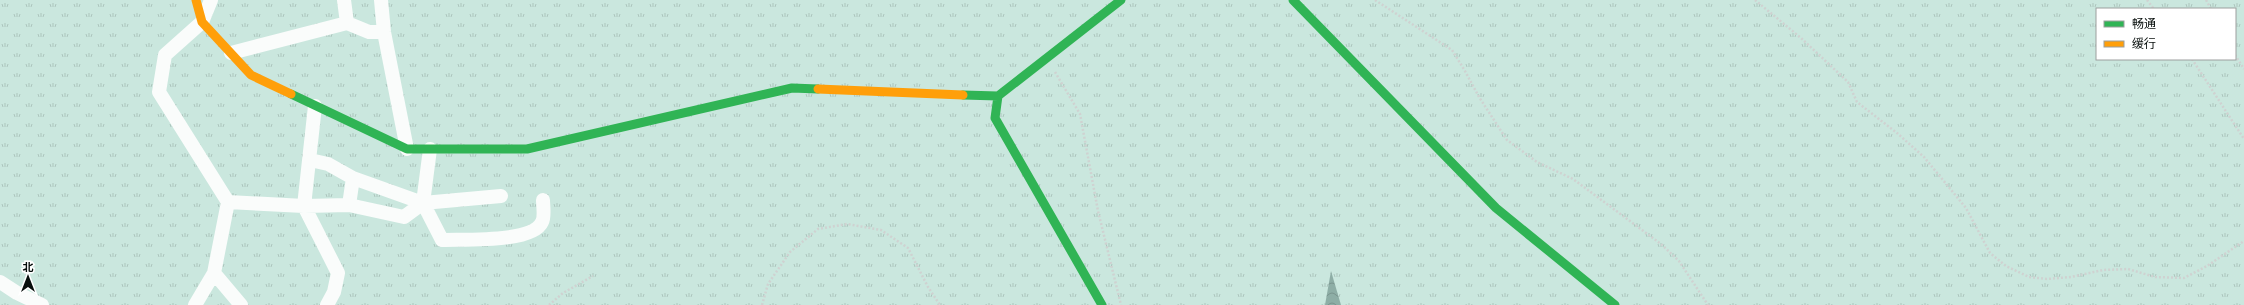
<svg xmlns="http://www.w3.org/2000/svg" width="2244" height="305" font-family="Inter,'Noto Sans SC',sans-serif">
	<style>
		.grass { fill: url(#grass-tufts); fill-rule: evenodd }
		.water { fill: url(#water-waves) }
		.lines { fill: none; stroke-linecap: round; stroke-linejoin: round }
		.path { stroke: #cfd2d1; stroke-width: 2.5; stroke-dasharray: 2 2; stroke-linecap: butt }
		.street { stroke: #fafcfb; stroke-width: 14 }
		.fast { stroke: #30b455; stroke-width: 9 }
		.slow { stroke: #ff9f0a; stroke-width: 9 }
	</style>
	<defs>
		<pattern id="grass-tufts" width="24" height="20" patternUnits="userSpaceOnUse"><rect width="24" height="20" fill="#cae7de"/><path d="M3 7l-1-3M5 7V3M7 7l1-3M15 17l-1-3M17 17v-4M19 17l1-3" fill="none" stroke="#acc5bd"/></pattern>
		<pattern id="water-waves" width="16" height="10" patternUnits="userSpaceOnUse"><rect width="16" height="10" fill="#8eaea6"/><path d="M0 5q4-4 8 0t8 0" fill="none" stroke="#79948e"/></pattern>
	</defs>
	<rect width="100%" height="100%" fill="#dfeae7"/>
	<path class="grass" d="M 0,0 L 2244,0 L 2244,305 L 0,305 ZM 2097,9 L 2235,9 L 2235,59 L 2097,59 Z"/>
	<path class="water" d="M 1331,271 L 1341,305 L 1325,305 Z"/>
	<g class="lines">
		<path class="path" d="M 1375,0 L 1452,50 L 1465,71 L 1479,97 L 1507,140 L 1537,162 L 1573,179 L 1661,244 L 1679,261 L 1708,305
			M 1755,0 L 1801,38 L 1848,82 L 1857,102 L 1897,133 L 1924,157 L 1966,208 L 1990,253 L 2006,266 L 2029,277 L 2047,279 L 2071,277 L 2103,270 L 2128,269 L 2155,277 L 2184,278 L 2207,266 L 2244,241
			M 2147,0 L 2154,9
			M 2206,0 L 2211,9
			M 2235,55 L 2244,69
			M 2192,59 L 2244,139
			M 1055,72 L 1080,114 L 1098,211 L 1121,305
			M 549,305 L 563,293 L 593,276
			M 762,305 L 768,284 L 790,252 L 818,229 L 847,224 L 881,230 L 908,248 L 928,287 L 940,305"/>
		<path class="street" d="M 344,0 L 347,23
			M 381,0 L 384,32 L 407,149
			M 231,53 L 347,23 L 369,32 L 384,32
			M 315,106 L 304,206 L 338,273 L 334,292 L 327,305
			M 310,160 L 328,164 L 353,178 L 423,203 L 501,196
			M 228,202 L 304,206 L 349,205 L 404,217 L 423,203 L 430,149
			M 423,203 L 442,240 C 464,239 533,243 542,222 C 545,217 543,206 543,200
			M 349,205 L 353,178
			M 214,273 L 241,305
			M 0,282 L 17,293 L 42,305
			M 195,305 L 214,273 L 228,202 L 159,92 L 165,55 L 202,22 L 211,0"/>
		<path class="fast" d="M 1293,0 L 1496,208 L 1615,305
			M 291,94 L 407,149 L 527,149 L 792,88 L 818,89
			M 963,95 L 998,96 L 1121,0
			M 998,96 L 995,118 L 1102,305"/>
		<path class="slow" d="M 196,0 L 202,22 L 251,75 L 291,94
			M 818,89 L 963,95"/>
	</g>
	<rect x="2096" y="8" width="140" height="52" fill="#ffffff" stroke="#9c9f9e"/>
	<rect x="2104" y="21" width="20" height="6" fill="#30b455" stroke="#9c9f9e"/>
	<text x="2132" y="28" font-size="12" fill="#070e0c">畅通</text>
	<rect x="2104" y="41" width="20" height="6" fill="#ff9f0a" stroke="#9c9f9e"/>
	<text x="2132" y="48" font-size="12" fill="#070e0c">缓行</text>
	<g transform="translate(28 277)" stroke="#ffffff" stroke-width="3" paint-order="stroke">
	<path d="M0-3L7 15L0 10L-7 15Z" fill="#070e0c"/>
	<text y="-6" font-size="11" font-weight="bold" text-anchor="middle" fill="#070e0c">北</text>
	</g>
</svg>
